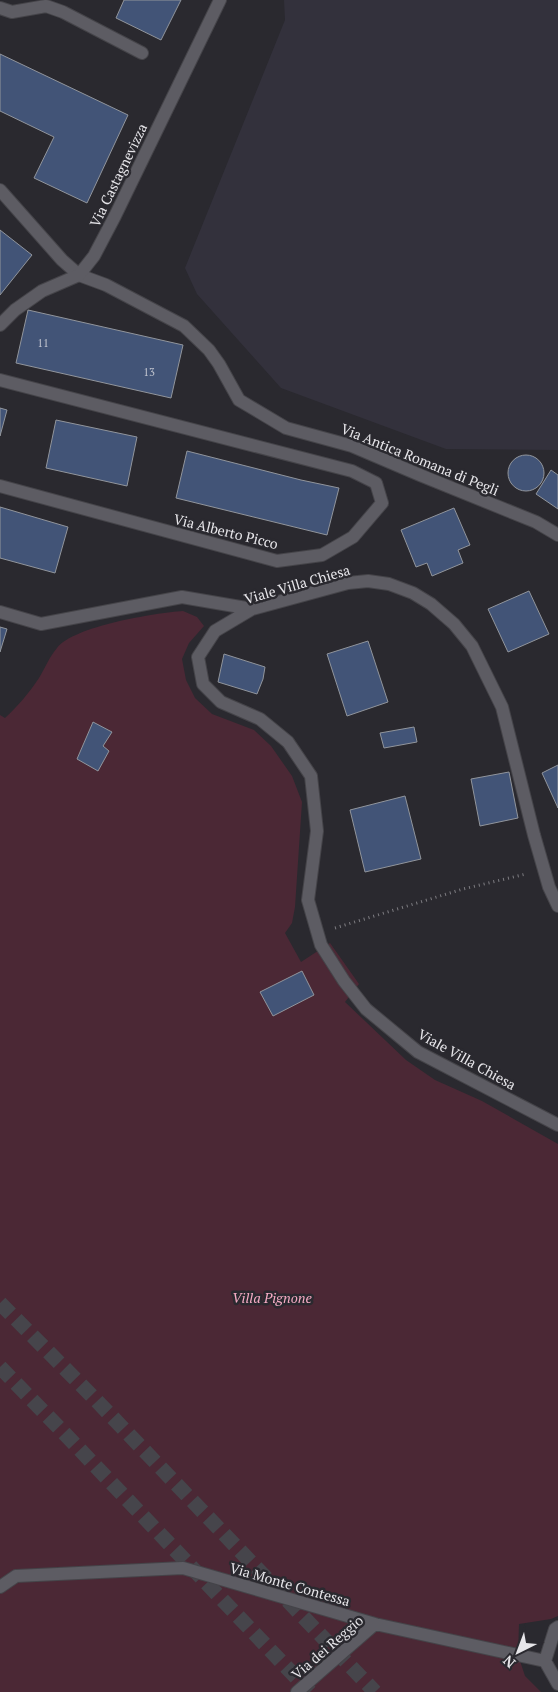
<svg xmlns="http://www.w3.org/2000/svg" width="558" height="1692" font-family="'PT Serif',serif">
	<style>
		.built { fill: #33313c }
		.green { fill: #4b2835 }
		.building { fill: #425477; stroke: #91959c }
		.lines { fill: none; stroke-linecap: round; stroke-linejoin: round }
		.motorway-tunnel { stroke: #46454b; stroke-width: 15; stroke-dasharray: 15 8; stroke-linecap: butt }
		.pedestrian-casing { stroke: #454449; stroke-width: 14 }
		.minor-casing { stroke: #454449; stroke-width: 14 }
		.path { stroke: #7e7d82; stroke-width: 3; stroke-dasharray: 1 4; stroke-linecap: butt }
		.pedestrian { stroke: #5d5c63; stroke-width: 12 }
		.minor { stroke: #5d5c63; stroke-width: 12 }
		.labels { text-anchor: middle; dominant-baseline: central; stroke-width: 5; stroke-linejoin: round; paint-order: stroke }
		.number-label { font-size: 11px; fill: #bdc1cc }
		.street-label { font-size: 14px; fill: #e6e5e9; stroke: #2a292f }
		.park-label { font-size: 14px; font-style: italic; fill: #f6acc5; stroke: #2a292f }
	</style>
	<rect width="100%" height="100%" fill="#2a292f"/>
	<path class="built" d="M 284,0 L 558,0 L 558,450 L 446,449 L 281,388 L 197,294 L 185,268 L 285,20 Z"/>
	<path class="green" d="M 183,611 L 197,617 L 204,626 L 189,643 L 182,659 L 186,680 L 195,698 L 212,714 L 254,730 L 271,746 L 292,776 L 302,802 L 295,907 L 292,923 L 285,933 L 301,962 L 330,943 L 359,984 L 345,1002 L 406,1060 L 435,1080 L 482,1101 L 558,1144 L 558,1616 L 551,1619 L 519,1624 L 518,1655 L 525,1676 L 541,1692 L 0,1692 L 0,715 L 5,718 C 18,706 29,693 39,678 C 45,668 50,656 57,648 C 74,626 155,613 183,611 Z"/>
	<path class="building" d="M 124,0 L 181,0 L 161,40 L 116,18 Z
		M 0,54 L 128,115 L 87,203 L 34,178 L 54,137 L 0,111 Z
		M 0,230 L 32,255 L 0,295 Z
		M 28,310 L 183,345 L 171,398 L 16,363 Z
		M 0,408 L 7,410 L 0,436 Z
		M 56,420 L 137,437 L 127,486 L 46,468 Z
		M 187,451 L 301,480 L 339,488 L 327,535 L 176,498 Z
		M508 473a18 18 0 1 1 36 0a18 18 0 1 1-36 0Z
		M 551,470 L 558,475 L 558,509 L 536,494 Z
		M 0,507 L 68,527 L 55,573 L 0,558 Z
		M 454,508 L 470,545 L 458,550 L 463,563 L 432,576 L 427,563 L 416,567 L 401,530 Z
		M 529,591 L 549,634 L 508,652 L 488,609 Z
		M 0,627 L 7,629 L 0,652 Z
		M 368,641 L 388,702 L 347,716 L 327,654 Z
		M 224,654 L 265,667 L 263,679 L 257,694 L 218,682 Z
		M 93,722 L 112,732 L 103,746 L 109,751 L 98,771 L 77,759 Z
		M 414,727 L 417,742 L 384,748 L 380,733 Z
		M 558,765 L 558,808 L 542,773 Z
		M 509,772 L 518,818 L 480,826 L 471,779 Z
		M 405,796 L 421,859 L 365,872 L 350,810 Z
		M 302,971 L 314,995 L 273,1016 L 260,992 Z"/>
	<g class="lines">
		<path class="motorway-tunnel" d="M 0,1303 L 95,1399 L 375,1692
			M 0,1367 L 65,1434 L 310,1692"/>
		<g class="pedestrian-casing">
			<path id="pedestrian" d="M 0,190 L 62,260 L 79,275 L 106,285 L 184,326 L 209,350 L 219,364 L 239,400 L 286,428 L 352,446 L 420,475 L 536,522 L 558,535"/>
		</g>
		<g class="minor-casing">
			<path id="minor" d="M 0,8 L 12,12 L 46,6 L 63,12 L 142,53
				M 0,325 L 15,310 L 42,291 L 79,275 L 94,256 L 115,216 L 220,0
				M 0,380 L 352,471 L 376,483 L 382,503 L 353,537 L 322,555 L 277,561 L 0,486
				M 0,612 L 41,624 L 182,597 L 252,609
				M 558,906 L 549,887 L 534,835 L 502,707 L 472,646 L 454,624 L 431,604 L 413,593 L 389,584 L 368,581 L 348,583 L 252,609 L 215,631 L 198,657 L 203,684 L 221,702 L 260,719 L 288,742 L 311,776 L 317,831 L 308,900 L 321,945 L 344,981 L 366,1009 L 418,1052 L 558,1125
				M 0,1587 L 16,1576 L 183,1568 L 375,1624 L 545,1661 L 558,1684
				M 545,1661 L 555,1629 L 558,1627
				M 297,1692 L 375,1624"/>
		</g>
		<path class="path" d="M 335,928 L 463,889 L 526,874"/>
		<use href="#pedestrian" class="pedestrian"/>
		<use href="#minor" class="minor"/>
	</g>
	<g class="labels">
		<g class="number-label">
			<text x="43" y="343">11</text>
			<text x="149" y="372">13</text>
		</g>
		<g class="street-label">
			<text transform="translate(118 175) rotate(-64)">Via Castagnevizza</text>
			<text transform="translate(420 459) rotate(22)">Via Antica Romana di Pegli</text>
			<text transform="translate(226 531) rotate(14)">Via Alberto Picco</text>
			<text transform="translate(297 584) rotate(-16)">Viale Villa Chiesa</text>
			<text transform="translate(467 1059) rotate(29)">Viale Villa Chiesa</text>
			<text transform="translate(290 1584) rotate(16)">Via Monte Contessa</text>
			<text transform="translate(327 1647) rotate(-41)">Via dei Reggio</text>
		</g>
		<g class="park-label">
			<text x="272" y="1297">Villa Pignone</text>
		</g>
	</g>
	<g transform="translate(518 1652) rotate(222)" stroke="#2a292f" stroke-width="4" paint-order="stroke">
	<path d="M0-4L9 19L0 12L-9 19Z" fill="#e6e5e9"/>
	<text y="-8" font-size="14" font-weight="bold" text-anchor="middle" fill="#e6e5e9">N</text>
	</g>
</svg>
